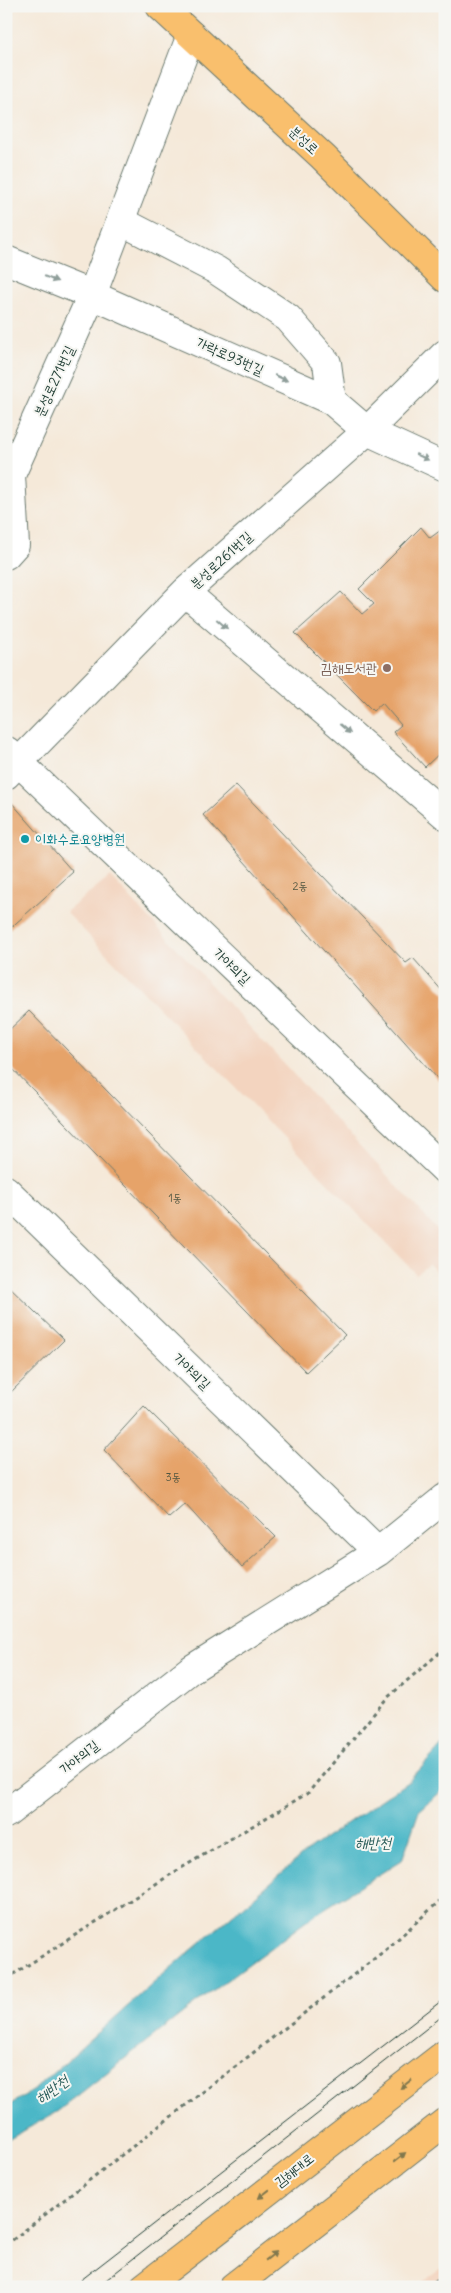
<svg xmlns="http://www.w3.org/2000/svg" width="451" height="2293" font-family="Delius,'Poor Story',sans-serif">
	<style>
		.built { fill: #f3d4bf }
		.water { fill: #4bb7c7; stroke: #357a7e }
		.building { fill: #e6a369 }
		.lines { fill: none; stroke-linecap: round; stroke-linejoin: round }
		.minor-casing { stroke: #6a796e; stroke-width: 30 }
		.major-casing { stroke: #6a796e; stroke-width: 30 }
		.path { stroke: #6a796e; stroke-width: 3; stroke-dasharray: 4 4; stroke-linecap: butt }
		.minor { stroke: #fff; stroke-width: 28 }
		.major { stroke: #f9bf6d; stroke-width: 28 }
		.tram { stroke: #1f3d34; stroke-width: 1 }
		.oneway { fill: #8f9e9a }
		.oneway2 { fill: #81784e }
		.education-dot { fill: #8d6e63; stroke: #f6f6f2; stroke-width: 2 }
		.culture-dot { fill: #0f9aa8; stroke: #f6f6f2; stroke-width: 2 }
		.labels { text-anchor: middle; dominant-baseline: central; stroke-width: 4; stroke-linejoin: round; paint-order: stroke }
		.number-label { font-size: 11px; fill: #515641 }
		.street-label { font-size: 14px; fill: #1f3d34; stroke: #f6f6f2 }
		.education-label { font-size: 14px; fill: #785e54; stroke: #f6f6f2; text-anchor: end }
		.culture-label { font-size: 14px; fill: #0d838f; stroke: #f6f6f2; text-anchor: start }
		.water-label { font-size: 15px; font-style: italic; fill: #2a5c59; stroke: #f6f6f2 }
	</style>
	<rect width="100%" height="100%" fill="#f6f6f2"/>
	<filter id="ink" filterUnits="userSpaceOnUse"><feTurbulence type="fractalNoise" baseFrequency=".02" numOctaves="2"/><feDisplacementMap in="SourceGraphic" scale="10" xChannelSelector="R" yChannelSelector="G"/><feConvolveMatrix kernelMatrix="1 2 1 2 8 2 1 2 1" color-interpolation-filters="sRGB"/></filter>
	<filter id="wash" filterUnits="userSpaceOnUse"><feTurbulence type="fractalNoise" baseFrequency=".0096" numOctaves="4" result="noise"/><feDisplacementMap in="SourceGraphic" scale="20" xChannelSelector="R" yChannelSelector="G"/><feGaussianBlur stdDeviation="1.12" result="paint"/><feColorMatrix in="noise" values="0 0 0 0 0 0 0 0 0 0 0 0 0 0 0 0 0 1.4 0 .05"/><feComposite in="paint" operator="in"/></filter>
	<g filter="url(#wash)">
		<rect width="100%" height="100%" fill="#f5e9d9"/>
		<path class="built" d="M 110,876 L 445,1238 L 445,1281 L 429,1264 L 416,1274 L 66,912 Z
			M 445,2266 L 445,2287 L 416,2287 L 424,2281 Z"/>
		<path class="water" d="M 445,1742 L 445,1788 L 419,1811 L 402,1860 L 316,1914 L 184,2012 L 58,2111 L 6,2141 L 6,2107 L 35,2089 L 166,1972 L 312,1847 L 409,1781 Z"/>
		<g id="blocks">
			<path class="building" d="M 421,527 L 430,538 L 441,530 L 445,530 L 445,748 L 425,767 L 393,732 L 401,725 L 382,703 L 373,711 L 295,633 L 341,592 L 362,614 L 374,604 L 359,589 Z
				M 236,785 L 406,963 L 413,958 L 445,994 L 445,1087 L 203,815 Z
				M 11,802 L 73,872 L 6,932 L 6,806 Z
				M 29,1011 L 345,1335 L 306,1372 L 6,1062 L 6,1033 Z
				M 6,1284 L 64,1340 L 6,1397 Z
				M 144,1406 L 276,1537 L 242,1567 L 185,1504 L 169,1518 L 104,1450 Z"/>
		</g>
	</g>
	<g filter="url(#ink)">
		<use href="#blocks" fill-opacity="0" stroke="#6a796e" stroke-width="1"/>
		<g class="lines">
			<g class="minor-casing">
				<path id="minor" d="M 121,221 L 216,270 L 288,318 L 327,363 L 332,401
					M 6,260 L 92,295 L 332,401 L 367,431 L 445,467
					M 6,555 L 15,545 L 11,475 L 92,295 L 191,35
					M 185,592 L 445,815
					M 7,751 L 445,1170
					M 6,775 L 185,592 L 367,431 L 445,354
					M 6,1190 L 378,1552
					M 6,1814 L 190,1670 L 378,1552 L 445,1498"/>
			</g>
			<g class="major-casing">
				<path id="major" d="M 160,6 L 323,157 L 445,278
					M 144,2287 L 445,2054
					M 233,2287 L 445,2122"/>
			</g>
			<path class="path" d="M 6,1979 L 173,1873 L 308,1793 L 387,1698 L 445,1648
				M 6,2245 L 388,1948 L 445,1896
				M 428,2287 L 445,2273"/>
			<use href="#minor" class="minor"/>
			<use href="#major" class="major"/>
			<path class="tram" d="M 72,2287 L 445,1998
				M 97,2287 L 445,2014"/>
		</g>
		<defs><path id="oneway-solid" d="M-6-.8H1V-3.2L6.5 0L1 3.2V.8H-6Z" transform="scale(1.25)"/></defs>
		<g class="oneway">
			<use href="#oneway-solid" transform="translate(51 279) rotate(22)"/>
			<use href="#oneway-solid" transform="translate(281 378) rotate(24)"/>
			<use href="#oneway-solid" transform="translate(422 457) rotate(25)"/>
			<use href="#oneway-solid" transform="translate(222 624) rotate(41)"/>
			<use href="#oneway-solid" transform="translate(345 729) rotate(41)"/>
		</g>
		<g class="oneway2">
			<use href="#oneway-solid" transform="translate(406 2084) rotate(142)"/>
			<use href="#oneway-solid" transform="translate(400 2157) rotate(-38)"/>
			<use href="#oneway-solid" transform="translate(264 2194) rotate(142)"/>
			<use href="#oneway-solid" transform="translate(271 2256) rotate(-38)"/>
		</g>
	</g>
	<circle class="education-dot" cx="387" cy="668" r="5"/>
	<circle class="culture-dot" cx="25" cy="839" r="5"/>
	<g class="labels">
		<g class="number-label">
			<text x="300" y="886">2동</text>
			<text x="175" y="1198">1동</text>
			<text x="173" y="1477">3동</text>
		</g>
		<g class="street-label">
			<text transform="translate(304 140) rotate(43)">분성로</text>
			<text transform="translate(230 356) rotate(24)">가락로93번길</text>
			<text transform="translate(54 381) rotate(-65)">분성로271번길</text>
			<text transform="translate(221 560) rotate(-42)">분성로261번길</text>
			<text transform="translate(232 966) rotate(44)">가야의길</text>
			<text transform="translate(192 1371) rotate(44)">가야의길</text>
			<text transform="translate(79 1757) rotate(-38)">가야의길</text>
			<text transform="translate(294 2170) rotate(-38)">김해대로</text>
		</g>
		<g class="education-label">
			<text x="377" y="668">김해도서관</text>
		</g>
		<g class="culture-label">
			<text x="35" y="839">이화수로요양병원</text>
		</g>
		<g class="water-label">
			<text x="373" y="1842">해반천</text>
			<text transform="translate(52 2089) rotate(-36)">해반천</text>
		</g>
	</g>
	<rect width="451" height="2293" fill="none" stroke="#f6f6f2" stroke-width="25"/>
</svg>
